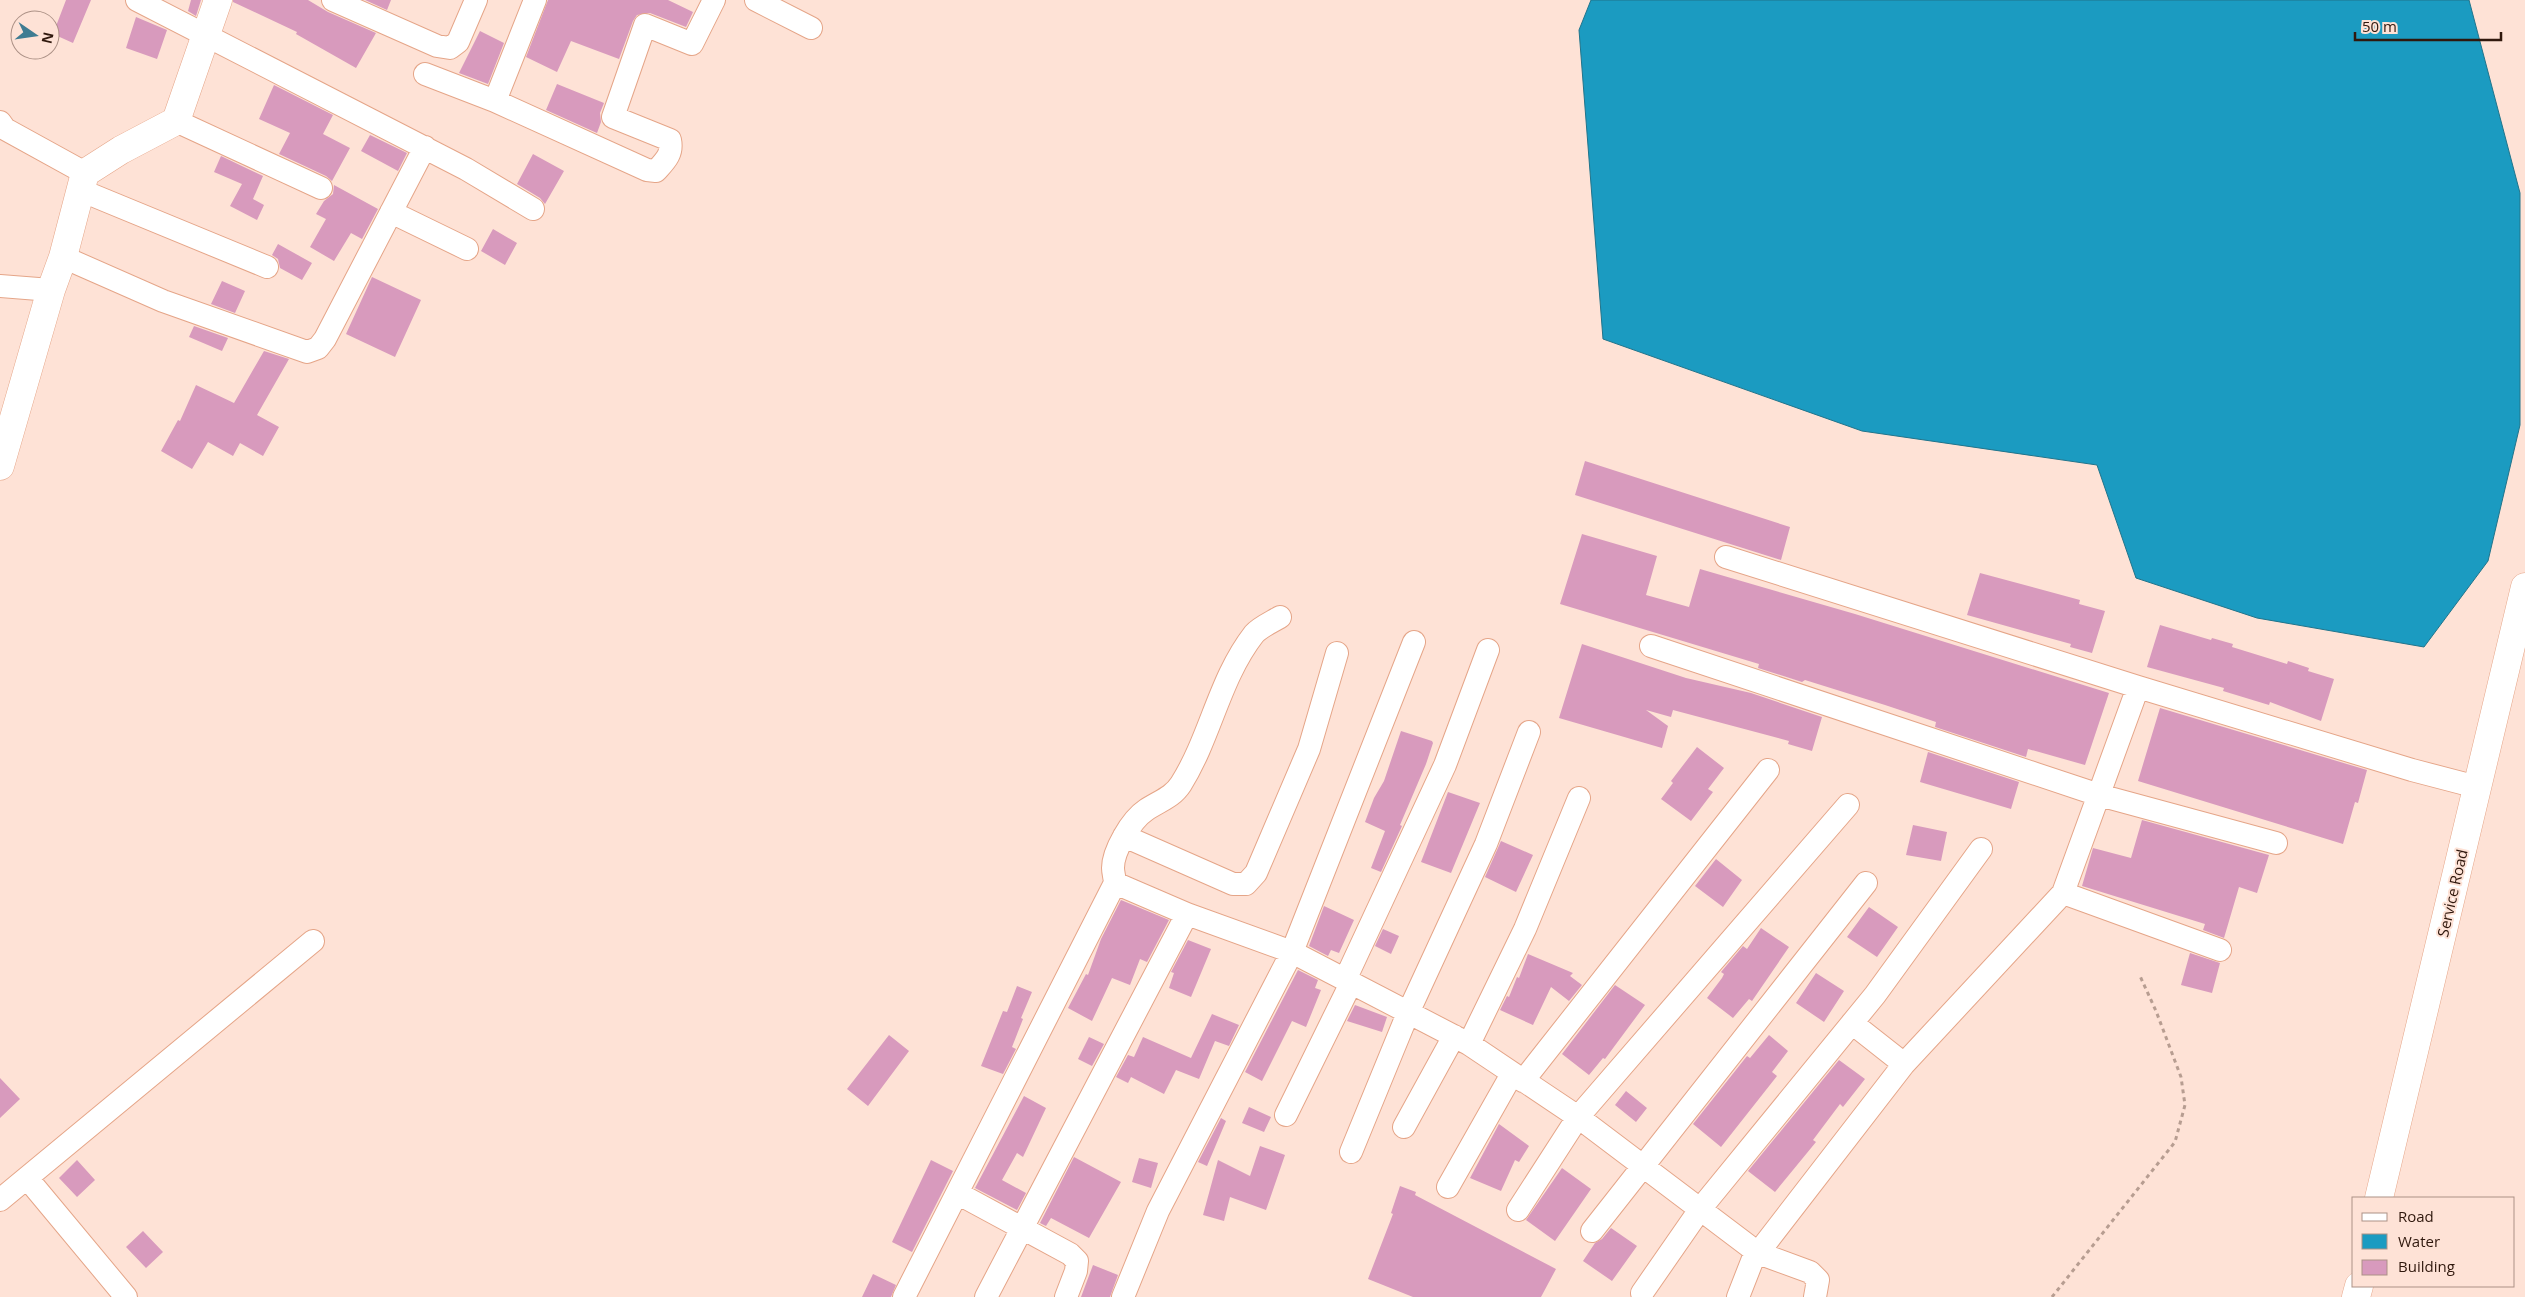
<svg xmlns="http://www.w3.org/2000/svg" width="2525" height="1297" font-family="'Open Sans',sans-serif">
	<style>
		.water { fill: #1b9bc1; stroke: #21748b }
		.building { fill: #d89abd }
		.lines { fill: none; stroke-linecap: round; stroke-linejoin: round }
		.street-casing { stroke: #e5a588; stroke-width: 24 }
		.secondary-casing { stroke: #e5a588; stroke-width: 29 }
		.path { stroke: #b79d91; stroke-width: 3; stroke-dasharray: 4 4; stroke-linecap: butt }
		.street { stroke: #fff; stroke-width: 22 }
		.secondary { stroke: #fff; stroke-width: 28 }
		.labels { text-anchor: middle; dominant-baseline: central; stroke-width: 4; stroke-linejoin: round; paint-order: stroke }
		.street-label { font-size: 15px; fill: #30180d; stroke: #fee2d6 }
	</style>
	<rect width="100%" height="100%" fill="#fee2d6"/>
	<path class="water" d="M 1591,0 L 2469,0 L 2520,193 L 2520,425 L 2488,561 L 2424,647 L 2257,618 L 2136,578 L 2097,465 L 1862,431 L 1603,339 L 1579,30 Z"/>
	<path class="building" d="M 66,0 L 91,0 L 73,43 L 53,34 Z
		M 191,0 L 201,0 L 196,16 L 188,11 Z
		M 233,0 L 308,0 L 328,12 L 376,33 L 356,68 L 296,34 L 297,32 L 233,2 Z
		M 365,0 L 391,0 L 387,10 Z
		M 548,0 L 668,0 L 693,12 L 686,27 L 650,13 L 637,15 L 633,21 L 619,59 L 571,41 L 557,72 L 526,57 Z
		M 136,17 L 167,30 L 157,59 L 126,48 Z
		M 480,31 L 504,43 L 488,84 L 459,73 Z
		M 557,84 L 604,103 L 600,113 L 601,122 L 597,133 L 546,110 Z
		M 274,85 L 333,115 L 323,134 L 350,148 L 332,181 L 326,176 L 279,154 L 290,133 L 259,119 Z
		M 370,135 L 407,153 L 398,171 L 361,151 Z
		M 533,154 L 564,171 L 545,204 L 540,198 L 517,184 Z
		M 221,156 L 263,176 L 253,199 L 264,205 L 257,220 L 230,206 L 242,184 L 214,172 Z
		M 334,185 L 378,209 L 362,239 L 351,233 L 334,261 L 310,247 L 326,219 L 316,214 L 324,201 L 333,194 Z
		M 493,229 L 517,243 L 505,265 L 481,251 Z
		M 278,244 L 312,263 L 302,280 L 280,268 L 278,259 L 272,255 Z
		M 372,277 L 421,300 L 395,357 L 346,334 Z
		M 222,281 L 245,291 L 235,313 L 211,304 Z
		M 194,326 L 228,338 L 222,351 L 189,337 Z
		M 264,351 L 289,359 L 257,415 L 279,427 L 263,456 L 240,443 L 233,456 L 208,442 L 192,469 L 161,451 L 178,420 L 180,421 L 196,385 L 234,403 Z
		M 1585,461 L 1790,527 L 1781,560 L 1575,495 Z
		M 1582,534 L 1657,556 L 1646,595 L 1689,607 L 1700,569 L 1855,614 L 2109,693 L 2085,765 L 2028,749 L 2026,757 L 1935,727 L 1936,722 L 1885,705 L 1805,680 L 1802,682 L 1758,668 L 1759,664 L 1560,604 Z
		M 1980,573 L 2080,600 L 2079,604 L 2105,611 L 2092,653 L 2070,647 L 2071,644 L 1967,615 Z
		M 2160,625 L 2211,640 L 2212,638 L 2233,644 L 2232,647 L 2287,664 L 2288,661 L 2309,668 L 2308,671 L 2334,679 L 2321,721 L 2270,702 L 2269,705 L 2223,691 L 2224,688 L 2147,667 Z
		M 1582,644 L 1686,678 L 1751,693 L 1822,717 L 1812,751 L 1788,744 L 1789,741 L 1673,710 L 1671,717 L 1646,710 L 1668,726 L 1662,748 L 1559,718 Z
		M 2160,708 L 2367,770 L 2358,803 L 2355,802 L 2343,844 L 2138,781 Z
		M 1401,731 L 1432,741 L 1433,743 L 1426,764 L 1400,825 L 1402,826 L 1381,872 L 1371,868 L 1385,831 L 1365,822 L 1374,798 L 1384,781 Z
		M 1697,747 L 1724,768 L 1708,789 L 1713,792 L 1691,821 L 1661,799 L 1673,783 L 1671,781 Z
		M 1928,752 L 2019,782 L 2011,809 L 1920,782 Z
		M 1448,792 L 1480,803 L 1451,873 L 1421,862 Z
		M 2142,820 L 2269,855 L 2257,893 L 2239,887 L 2224,938 L 2203,930 L 2205,924 L 2082,886 L 2093,848 L 2131,858 Z
		M 1913,825 L 1947,832 L 1941,861 L 1906,855 Z
		M 1501,841 L 1533,855 L 1516,892 L 1485,877 Z
		M 1716,859 L 1742,880 L 1723,907 L 1695,886 Z
		M 1121,900 L 1169,920 L 1147,962 L 1140,959 L 1130,985 L 1112,978 L 1092,1021 L 1068,1008 L 1086,974 L 1088,975 L 1101,939 Z
		M 1324,906 L 1354,920 L 1339,953 L 1331,950 L 1328,956 L 1309,946 Z
		M 1869,907 L 1898,927 L 1877,957 L 1847,937 Z
		M 1761,928 L 1789,947 L 1752,1001 L 1749,999 L 1733,1018 L 1707,998 L 1722,978 L 1724,974 L 1721,972 L 1743,946 L 1747,949 Z
		M 1383,929 L 1399,936 L 1391,954 L 1375,946 Z
		M 1188,940 L 1211,949 L 1191,997 L 1169,988 L 1174,973 L 1171,972 Z
		M 2190,953 L 2220,963 L 2212,993 L 2181,985 Z
		M 1528,954 L 1573,973 L 1570,976 L 1582,985 L 1569,1001 L 1551,987 L 1533,1025 L 1500,1010 L 1507,996 L 1509,997 L 1517,977 L 1519,978 Z
		M 1298,970 L 1318,980 L 1315,988 L 1321,990 L 1306,1027 L 1292,1021 L 1262,1081 L 1245,1072 Z
		M 1816,973 L 1844,991 L 1824,1022 L 1796,1003 Z
		M 1615,985 L 1645,1005 L 1605,1059 L 1603,1058 L 1589,1075 L 1562,1054 Z
		M 1017,986 L 1032,992 L 1021,1018 L 1023,1019 L 1012,1047 L 1016,1049 L 1003,1074 L 981,1066 L 1003,1011 L 1007,1012 Z
		M 1355,1005 L 1387,1017 L 1382,1032 L 1347,1021 Z
		M 1212,1014 L 1239,1025 L 1229,1046 L 1215,1041 L 1199,1079 L 1176,1070 L 1164,1094 L 1131,1077 L 1128,1083 L 1116,1077 L 1128,1055 L 1134,1057 L 1143,1037 L 1191,1058 Z
		M 889,1035 L 909,1051 L 868,1106 L 847,1089 Z
		M 1769,1035 L 1788,1051 L 1772,1072 L 1777,1076 L 1721,1147 L 1693,1124 L 1747,1056 L 1750,1058 Z
		M 1089,1037 L 1104,1044 L 1092,1066 L 1078,1059 Z
		M 1839,1060 L 1865,1079 L 1843,1107 L 1840,1104 L 1813,1140 L 1816,1142 L 1775,1192 L 1748,1171 Z
		M 0,1078 L 20,1099 L 0,1118 Z
		M 1626,1091 L 1647,1108 L 1636,1122 L 1615,1105 Z
		M 1024,1096 L 1046,1108 L 1023,1157 L 1017,1153 L 1002,1180 L 1026,1193 L 1017,1210 L 975,1188 Z
		M 1249,1107 L 1271,1117 L 1264,1132 L 1242,1123 Z
		M 1221,1118 L 1226,1121 L 1207,1166 L 1198,1162 Z
		M 1499,1124 L 1529,1146 L 1519,1162 L 1515,1160 L 1501,1191 L 1470,1178 Z
		M 1260,1146 L 1285,1155 L 1266,1210 L 1230,1197 L 1224,1221 L 1203,1215 L 1218,1160 L 1250,1176 Z
		M 1074,1157 L 1121,1182 L 1089,1238 L 1051,1218 L 1046,1226 L 1040,1223 Z
		M 1139,1158 L 1158,1163 L 1151,1188 L 1132,1182 Z
		M 77,1160 L 95,1180 L 77,1197 L 59,1178 Z
		M 931,1160 L 953,1171 L 912,1252 L 892,1242 Z
		M 1562,1168 L 1591,1189 L 1555,1241 L 1526,1220 Z
		M 1400,1186 L 1416,1192 L 1415,1195 L 1556,1269 L 1541,1297 L 1413,1297 L 1368,1279 L 1393,1214 L 1391,1213 Z
		M 1611,1228 L 1637,1246 L 1612,1281 L 1583,1261 L 1595,1243 L 1602,1239 Z
		M 143,1231 L 163,1252 L 146,1268 L 126,1247 Z
		M 1093,1265 L 1118,1275 L 1110,1297 L 1081,1297 Z
		M 873,1274 L 896,1285 L 891,1297 L 862,1297 Z"/>
	<g class="lines">
		<g class="street-casing">
			<path id="street" d="M 137,0 L 466,169 L 533,209
				M 333,0 L 437,46 L 450,48 L 458,42 L 476,0
				M 756,0 L 811,28
				M 425,74 L 495,101 L 535,0
				M 495,101 L 647,170 L 656,171 C 665,161 673,154 670,140 L 613,117 L 645,25 L 692,44 L 714,0
				M 176,121 L 321,188
				M 0,122 L 5,129 L 85,173
				M 80,190 L 267,267
				M 391,212 L 467,249
				M 63,257 L 163,301 L 307,352 L 318,348 L 325,339 L 425,147
				M 0,286 L 51,290
				M 1726,557 L 2138,687 L 2412,770 L 2477,787
				M 1651,646 L 2099,795 L 2276,843
				M 2138,687 L 2063,893 L 2220,950
				M 1124,836 L 1233,884 L 1246,884 L 1256,873 L 1309,749 L 1337,653
				M 1115,883 L 1187,914 L 1292,952 L 1469,1044 L 1578,1117 L 1758,1253 L 1810,1272 L 1818,1280 L 1815,1297
				M 1345,980 L 1445,765 L 1488,650
				M 1469,1044 L 1525,929 L 1579,798
				M 1904,1064 L 2063,893
				M 1523,1081 L 1768,770
				M 1286,1115 L 1351,983
				M 1404,1127 L 1454,1036
				M 1351,1152 L 1408,1013 L 1486,844 L 1529,732
				M 27,1178 L 126,1297
				M 1448,1187 L 1512,1074
				M 957,1193 L 1070,1254 L 1077,1261 L 1076,1271 L 1066,1297
				M 0,1200 L 313,941
				M 1518,1210 L 1578,1117 L 1848,805
				M 1592,1231 L 1866,883
				M 1758,1253 L 1904,1064 L 1852,1023
				M 1642,1293 L 1701,1208 L 1875,995 L 1981,849
				M 904,1297 L 1115,883 C 1115,879 1113,873 1113,868 C 1113,851 1131,820 1146,810 C 1159,801 1172,798 1181,784 C 1211,736 1219,679 1254,634 C 1260,627 1272,622 1280,617
				M 986,1297 L 1187,914
				M 1123,1297 L 1158,1211 L 1292,952 L 1414,642
				M 1738,1297 L 1756,1251"/>
		</g>
		<g class="secondary-casing">
			<path id="secondary" d="M 0,466 L 51,290 L 63,257 L 85,173 L 121,150 L 176,121 L 218,0
				M 2379,1198 L 2525,587
				M 2356,1297 L 2359,1286"/>
		</g>
		<path class="path" d="M 2052,1297 L 2175,1142 L 2185,1105 L 2181,1077 L 2156,1011 L 2140,976"/>
		<use href="#street" class="street"/>
		<use href="#secondary" class="secondary"/>
	</g>
	<g class="labels">
		<g class="street-label">
			<text transform="translate(2452 893) rotate(-77)">Service Road</text>
		</g>
	</g>
	<rect x="2352" y="1197" width="162" height="90" fill="#fee2d6" stroke="#ac9186"/>
	<rect x="2362" y="1213" width="25" height="8" fill="#ffffff" stroke="#ac9186"/>
	<text x="2398" y="1222" font-size="15" fill="#30180d">Road</text>
	<rect x="2362" y="1234" width="25" height="15" fill="#1b9bc1" stroke="#ac9186"/>
	<text x="2398" y="1247" font-size="15" fill="#30180d">Water</text>
	<rect x="2362" y="1260" width="25" height="15" fill="#d89abd" stroke="#ac9186"/>
	<text x="2398" y="1272" font-size="15" fill="#30180d">Building</text>
	<g transform="translate(35 35) rotate(103)"><circle r="24" fill="#fee2d6" stroke="#ac9186"/>
	<path d="M0-4L9 19L0 12L-9 19Z" fill="#3f7c92"/>
	<text y="-8" font-size="14" font-weight="bold" text-anchor="middle" fill="#30180d">N</text>
	</g>
	<path d="M2355 32v8h146v-8" fill="none" stroke="#30180d" stroke-width="2.5"/>
	<text x="2362" y="32" font-size="15" fill="#30180d" stroke="#fee2d6" stroke-width="4" paint-order="stroke">50 m</text>
</svg>
